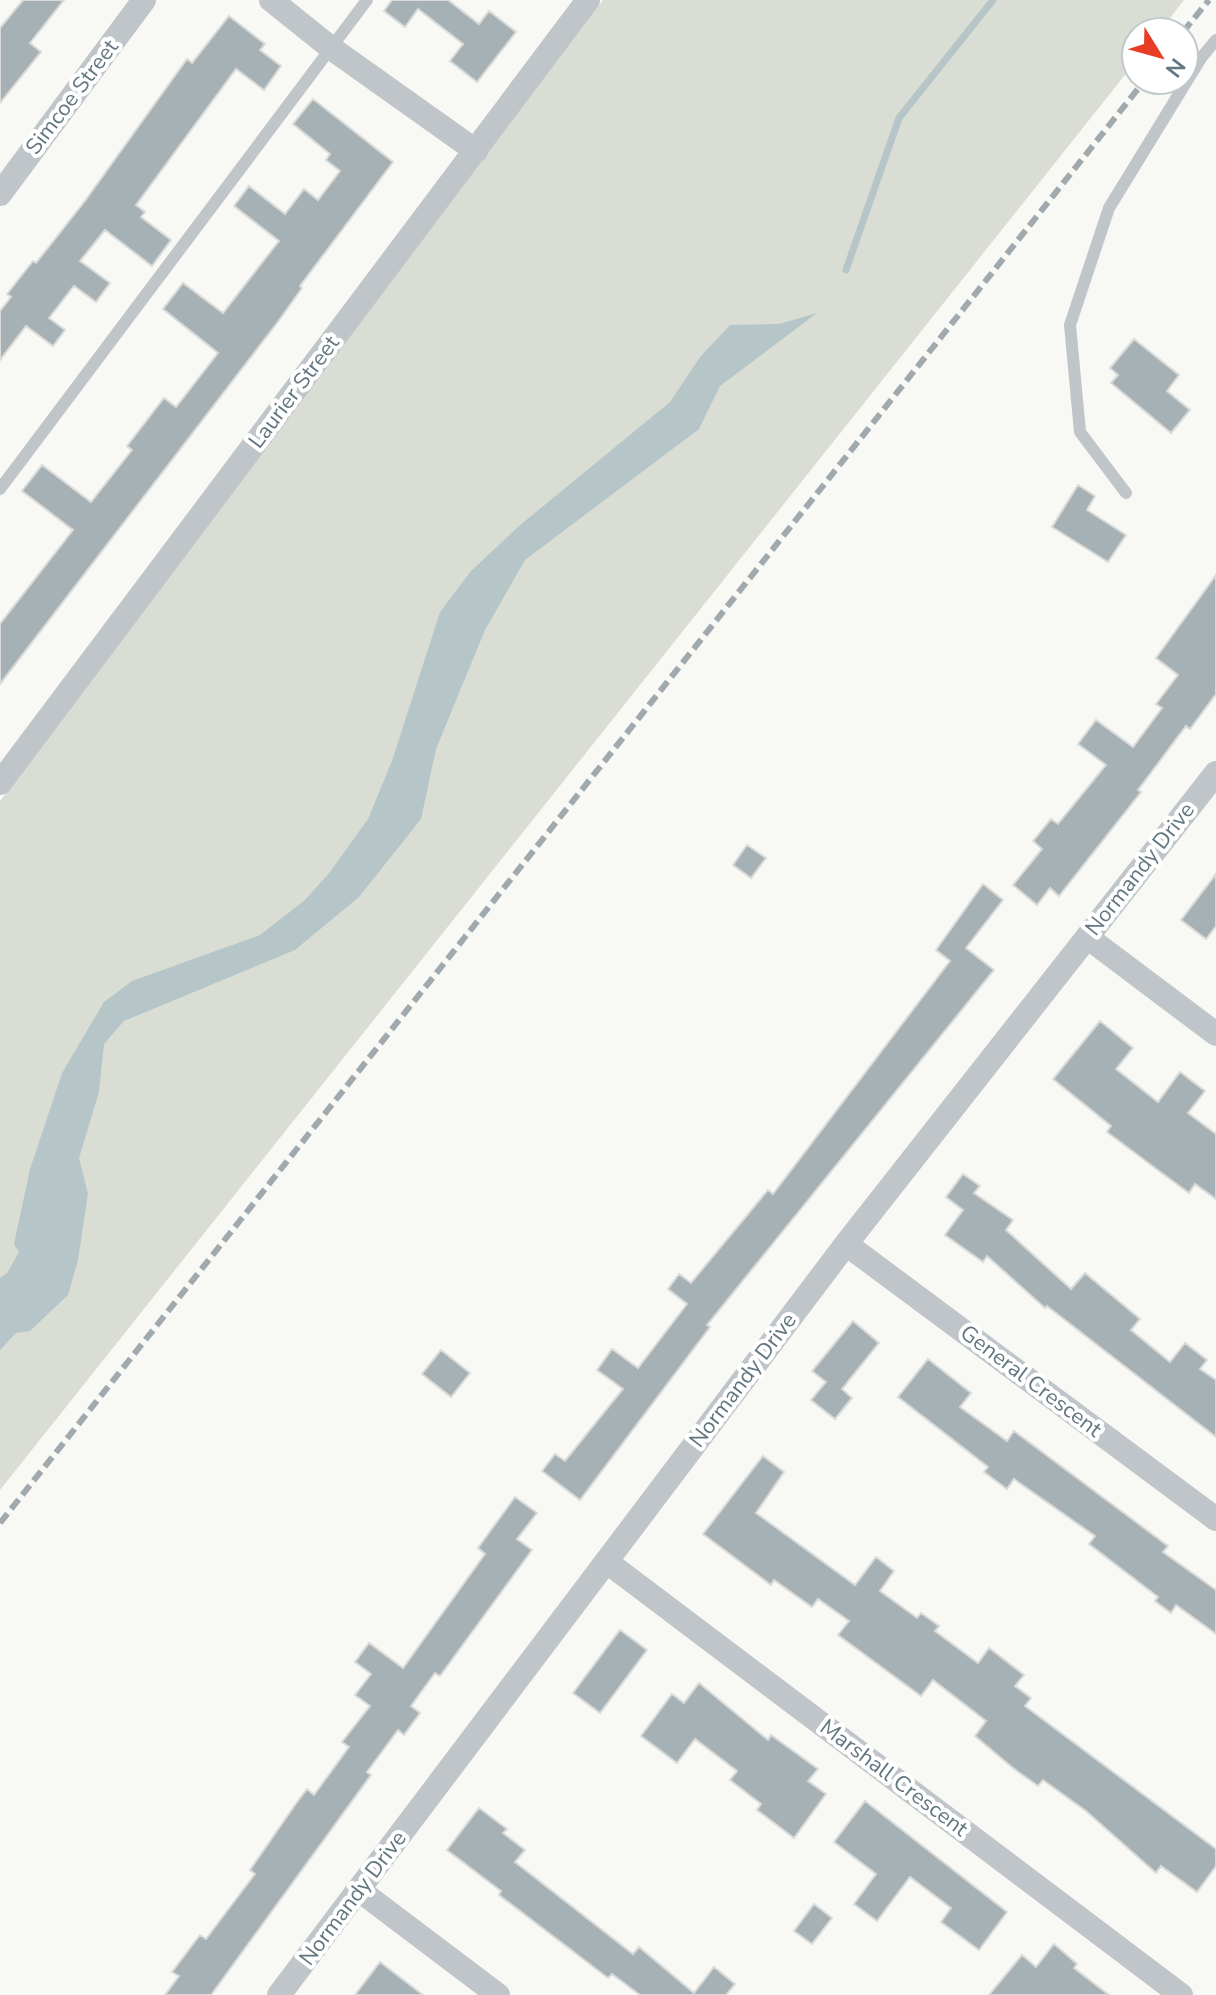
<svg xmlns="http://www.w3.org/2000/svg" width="1216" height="1995" font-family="'Nunito Sans',sans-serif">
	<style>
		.green { fill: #d9ddd4 }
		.water { fill: #b6c6c8 }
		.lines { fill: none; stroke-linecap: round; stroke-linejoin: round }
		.stream { stroke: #b6c6c8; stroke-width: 7 }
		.building { fill: #a5b1b5; stroke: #dadad8; stroke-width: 2 }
		.lane { stroke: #bfc5c8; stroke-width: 12 }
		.street { stroke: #bfc5c8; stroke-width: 24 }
		.rail { stroke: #a0a9ae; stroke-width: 6; stroke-dasharray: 12 6; stroke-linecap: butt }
		.labels { text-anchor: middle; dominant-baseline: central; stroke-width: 8; stroke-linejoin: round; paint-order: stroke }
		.street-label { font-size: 22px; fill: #627781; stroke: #fff }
	</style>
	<rect width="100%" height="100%" fill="#f8f8f5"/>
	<path class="green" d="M 603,0 L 1184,0 L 1159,32 L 1136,32 L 1136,61 L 0,1490 L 0,801 Z"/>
	<path class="water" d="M 817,313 L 720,386 L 699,429 L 525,560 L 485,630 L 436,749 L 421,819 L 359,897 L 295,950 L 124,1021 L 104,1044 L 99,1092 L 79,1158 L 88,1194 L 78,1260 L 68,1295 L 30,1331 L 16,1333 L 0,1350 L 0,1278 L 7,1273 L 19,1252 L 14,1244 L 30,1169 L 62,1073 L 104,1002 L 132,981 L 260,935 L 305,900 L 330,872 L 368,819 L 392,761 L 440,612 L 471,571 L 519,526 L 670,402 L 700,357 L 730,325 L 779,324 Z"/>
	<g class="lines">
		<path class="stream" d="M 846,270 L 899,118 L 993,0"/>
	</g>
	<path class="building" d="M 23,0 L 64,0 L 30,43 L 41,52 L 0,103 L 0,28 Z
		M 392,0 L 448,0 L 479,24 L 489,11 L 516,32 L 477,82 L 450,61 L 463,44 L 418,9 L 405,27 L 384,11 Z
		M 229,16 L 265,44 L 260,50 L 281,66 L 264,90 L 236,69 L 136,205 L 145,212 L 141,217 L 171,240 L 152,266 L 105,230 L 80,261 L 110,283 L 96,302 L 74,286 L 49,318 L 65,330 L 53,346 L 26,326 L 0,360 L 0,311 L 11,297 L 7,294 L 33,261 L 36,263 L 85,201 L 187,59 L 192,63 Z
		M 313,99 L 393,162 L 300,286 L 302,288 L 277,323 L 0,684 L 0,624 L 73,530 L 22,491 L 42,465 L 91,502 L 132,450 L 127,446 L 164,398 L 176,407 L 218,353 L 163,309 L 183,283 L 223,313 L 279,241 L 234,206 L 249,186 L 285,214 L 304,189 L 318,200 L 340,171 L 326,160 L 330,154 L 293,124 Z
		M 1134,339 L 1179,375 L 1167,391 L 1190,410 L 1171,433 L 1111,383 L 1118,375 L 1110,368 Z
		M 1078,485 L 1095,496 L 1087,510 L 1126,535 L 1108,562 L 1052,527 Z
		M 1216,575 L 1216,694 L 1190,729 L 1186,726 L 1138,790 L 1141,792 L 1059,896 L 1050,888 L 1037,905 L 1013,885 L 1042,849 L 1033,841 L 1051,819 L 1058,824 L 1106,765 L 1078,744 L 1096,720 L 1133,747 L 1162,708 L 1156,704 L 1178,675 L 1156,658 Z
		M 747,845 L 766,858 L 751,878 L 733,865 Z
		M 1216,874 L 1216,926 L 1206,939 L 1181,920 Z
		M 983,884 L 1003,900 L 966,948 L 994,970 L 707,1325 L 710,1327 L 580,1500 L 542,1471 L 555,1454 L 565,1461 L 623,1389 L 597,1370 L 612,1349 L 638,1368 L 687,1304 L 668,1289 L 679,1274 L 691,1283 L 768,1190 L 773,1194 L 950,961 L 936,950 Z
		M 1100,1021 L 1133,1048 L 1116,1069 L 1158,1102 L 1180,1072 L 1205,1091 L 1188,1113 L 1216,1134 L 1216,1199 L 1195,1184 L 1189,1193 L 1155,1168 L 1107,1132 L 1111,1126 L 1053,1079 Z
		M 963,1174 L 980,1186 L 974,1193 L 1013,1220 L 1006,1230 L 1071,1289 L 1085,1273 L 1140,1319 L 1131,1330 L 1170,1362 L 1185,1343 L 1207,1360 L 1200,1369 L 1216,1380 L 1216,1437 L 1047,1306 L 1045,1308 L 987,1256 L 983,1262 L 945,1235 L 963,1210 L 946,1197 Z
		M 853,1321 L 879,1343 L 842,1389 L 852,1398 L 835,1419 L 811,1400 L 826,1382 L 812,1371 Z
		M 441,1350 L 470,1373 L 451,1397 L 422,1374 Z
		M 928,1359 L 971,1393 L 960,1407 L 1007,1441 L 1014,1431 L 1168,1546 L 1163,1552 L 1216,1590 L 1216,1634 L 1176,1605 L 1171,1613 L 1155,1601 L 1158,1597 L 1089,1544 L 1095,1536 L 1014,1479 L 1007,1489 L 984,1472 L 988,1467 L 898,1397 Z
		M 763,1456 L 784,1472 L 756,1513 L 855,1585 L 876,1557 L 894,1571 L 880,1591 L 917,1618 L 921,1613 L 939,1626 L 935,1631 L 978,1663 L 989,1648 L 1024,1675 L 1015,1686 L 1031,1698 L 1025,1706 L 1216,1849 L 1216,1866 L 1197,1892 L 1161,1866 L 1156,1873 L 1086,1811 L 1043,1780 L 1038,1786 L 1013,1768 L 975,1736 L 986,1721 L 933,1680 L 921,1696 L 838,1635 L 849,1621 L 818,1599 L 812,1607 L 774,1580 L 771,1585 L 703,1534 Z
		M 515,1497 L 537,1513 L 517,1539 L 532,1550 L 440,1676 L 435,1673 L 411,1706 L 420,1713 L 404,1735 L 398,1730 L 367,1772 L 371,1775 L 211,1995 L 165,1995 L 179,1976 L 172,1972 L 200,1935 L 206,1939 L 255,1874 L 250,1870 L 295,1805 L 307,1789 L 314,1795 L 349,1747 L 342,1742 L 370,1706 L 355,1695 L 371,1674 L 355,1662 L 369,1643 L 403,1668 L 485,1554 L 478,1548 Z
		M 620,1630 L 647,1650 L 600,1713 L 573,1693 Z
		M 699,1683 L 768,1740 L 771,1735 L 818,1769 L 808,1781 L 826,1794 L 794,1838 L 757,1810 L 761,1804 L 730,1780 L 737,1771 L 695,1739 L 677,1763 L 641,1736 L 672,1694 L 684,1703 Z
		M 865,1801 L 1007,1912 L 979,1950 L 941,1922 L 951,1908 L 910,1877 L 877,1921 L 854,1904 L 876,1874 L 834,1842 Z
		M 479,1808 L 507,1829 L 503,1833 L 525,1850 L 515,1862 L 633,1954 L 639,1947 L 694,1993 L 714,1967 L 735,1984 L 726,1995 L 640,1995 L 612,1974 L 608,1978 L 499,1895 L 501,1891 L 447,1850 Z
		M 814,1904 L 832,1918 L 812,1944 L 794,1931 Z
		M 1054,1944 L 1077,1964 L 1074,1968 L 1109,1995 L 989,1995 L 1022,1955 L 1036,1967 Z
		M 380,1962 L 423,1995 L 355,1995 Z"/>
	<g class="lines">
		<path class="lane" d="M 0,489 L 367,0
			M 1126,493 L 1080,432 L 1070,325 L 1109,208 L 1201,58 L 1216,40"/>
		<path class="street" d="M 271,0 L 331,48 L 476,151
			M 0,194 L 144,0
			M 0,783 L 588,0
			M 1087,937 L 1216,1034
			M 846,1244 L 1216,1519
			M 607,1562 L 1181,1995
			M 359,1890 L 498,1995
			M 279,1995 L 846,1244 L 1216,773"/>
		<path class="rail" d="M 1183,32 L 1209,0
			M 0,1523 L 1145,80"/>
	</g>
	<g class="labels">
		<g class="street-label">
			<text transform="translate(72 97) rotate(-53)">Simcoe Street</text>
			<text transform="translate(294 392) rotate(-53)">Laurier Street</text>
			<text transform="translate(1140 869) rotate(-52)">Normandy Drive</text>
			<text transform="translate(743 1380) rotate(-53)">Normandy Drive</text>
			<text transform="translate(1031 1381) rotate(37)">General Crescent</text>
			<text transform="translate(894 1778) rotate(37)">Marshall Crescent</text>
			<text transform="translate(353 1898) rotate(-53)">Normandy Drive</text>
		</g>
	</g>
	<g transform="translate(1160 56) rotate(127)"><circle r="38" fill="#ffffff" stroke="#c0c9cd" stroke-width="2"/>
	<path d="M0-6L14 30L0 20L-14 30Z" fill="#e93c24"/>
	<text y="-12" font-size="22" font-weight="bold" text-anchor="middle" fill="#627781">N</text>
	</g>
</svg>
